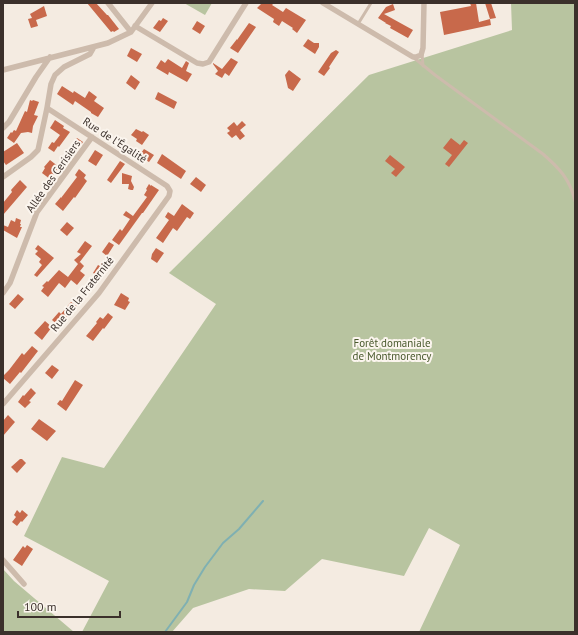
<svg xmlns="http://www.w3.org/2000/svg" width="578" height="635" font-family="'PT Sans',sans-serif">
	<style>
		.green { fill: #b8c4a0 }
		.lines { fill: none; stroke-linecap: round; stroke-linejoin: round }
		.stream { stroke: #7fb0b2; stroke-width: 2 }
		.building { fill: #c8694b }
		.lane { stroke: #cdbbac; stroke-width: 3 }
		.street { stroke: #cdbbac; stroke-width: 5.5 }
		.labels { text-anchor: middle; dominant-baseline: central; stroke-width: 4; stroke-linejoin: round; paint-order: stroke }
		.street-label { font-size: 11px; fill: #3b302b; stroke: #fbf5ee }
		.park-label { font-size: 11px; fill: #4a5a2e; stroke: #fbf5ee }
	</style>
	<rect width="100%" height="100%" fill="#f4ebe1"/>
	<path class="green" d="M 184,3 L 212,3 L 205,15 Z
		M 511,3 L 575,3 L 575,632 L 419,632 L 460,545 L 429,528 L 404,576 L 322,559 L 285,591 L 249,589 L 193,608 L 172,632 L 82,632 L 109,581 L 24,536 L 62,457 L 104,468 L 216,304 L 169,273 L 369,75 L 512,30 Z
		M 3,569 L 14,581 L 74,632 L 3,632 Z"/>
	<g class="lines">
		<path class="stream" d="M 165,632 L 187,602 L 194,585 L 205,567 L 223,543 L 239,529 L 263,501"/>
	</g>
	<path class="building" d="M 87,3 L 96,3 L 107,15 L 108,15 L 119,29 L 114,32 L 113,31 L 111,32 Z
		M 262,3 L 274,3 L 272,5 L 283,12 L 286,8 L 306,20 L 297,33 L 292,29 L 293,28 L 282,21 L 279,26 L 273,22 L 274,19 L 257,8 Z
		M 470,3 L 476,3 L 479,22 L 490,19 L 491,25 L 444,35 L 440,12 L 471,6 Z
		M 485,3 L 491,3 L 496,18 L 490,19 Z
		M 393,4 L 395,10 L 384,14 L 413,30 L 408,38 L 390,28 L 391,26 L 385,23 L 386,23 L 378,18 L 386,7 Z
		M 44,6 L 47,16 L 36,20 L 38,26 L 31,28 L 28,19 L 32,18 L 30,14 Z
		M 163,18 L 168,21 L 160,32 L 153,28 L 159,20 L 161,21 Z
		M 197,21 L 205,26 L 200,34 L 192,29 Z
		M 249,23 L 256,27 L 238,53 L 230,48 L 237,39 L 237,40 Z
		M 308,39 L 314,43 L 319,43 L 319,47 L 315,54 L 303,46 Z
		M 131,48 L 142,54 L 137,62 L 127,56 Z
		M 336,50 L 339,52 L 329,67 L 330,68 L 324,76 L 318,72 L 331,53 Z
		M 231,58 L 238,62 L 229,76 L 225,73 L 222,78 L 215,74 L 218,71 L 213,64 L 213,63 L 222,69 Z
		M 168,59 L 182,68 L 186,61 L 189,63 L 186,71 L 192,74 L 187,82 L 169,72 L 168,75 L 156,68 L 161,60 L 165,63 Z
		M 289,70 L 301,79 L 293,91 L 288,88 L 285,75 Z
		M 131,75 L 140,82 L 135,90 L 126,83 Z
		M 62,86 L 73,93 L 74,91 L 85,98 L 89,91 L 97,97 L 94,101 L 104,108 L 98,117 L 91,113 L 91,112 L 75,101 L 73,105 L 57,94 Z
		M 158,92 L 177,102 L 174,109 L 155,99 Z
		M 30,100 L 32,101 L 33,100 L 39,102 L 34,115 L 38,116 L 33,126 L 32,133 L 28,132 L 21,133 L 14,143 L 7,138 L 11,132 L 12,133 L 14,130 L 16,131 L 25,111 L 27,112 Z
		M 55,120 L 64,126 L 63,128 L 70,132 L 59,147 L 58,146 L 54,152 L 48,148 L 52,142 L 54,143 L 60,135 L 50,128 Z
		M 242,121 L 246,125 L 240,130 L 245,136 L 240,140 L 236,135 L 232,138 L 227,133 L 230,131 L 227,128 L 234,122 L 237,126 Z
		M 136,129 L 142,132 L 143,131 L 149,135 L 142,145 L 136,141 L 137,139 L 131,135 Z
		M 77,138 L 83,142 L 67,163 L 63,160 Z
		M 451,138 L 460,145 L 464,140 L 468,143 L 449,167 L 445,164 L 452,155 L 443,148 Z
		M 17,143 L 24,153 L 6,165 L 3,161 L 3,152 Z
		M 144,149 L 154,155 L 149,162 L 139,156 Z
		M 95,150 L 103,155 L 96,166 L 88,161 Z
		M 162,154 L 186,171 L 181,179 L 157,163 Z
		M 390,155 L 405,167 L 396,177 L 391,173 L 395,169 L 385,161 Z
		M 50,160 L 59,167 L 50,179 L 42,173 L 45,168 L 44,167 Z
		M 120,161 L 125,164 L 111,183 L 107,180 Z
		M 79,169 L 86,175 L 84,178 L 87,181 L 75,198 L 74,197 L 63,211 L 55,204 L 61,197 L 61,198 L 77,177 L 75,175 Z
		M 122,173 L 132,176 L 131,181 L 134,187 L 133,190 L 131,190 L 128,189 L 129,184 L 122,184 Z
		M 196,177 L 206,185 L 201,192 L 190,184 Z
		M 20,180 L 27,187 L 3,215 L 3,203 L 12,192 L 11,190 Z
		M 149,184 L 151,186 L 151,185 L 159,190 L 143,213 L 142,213 L 119,245 L 112,240 L 120,229 L 122,231 L 130,219 L 123,215 L 126,211 L 133,216 L 147,197 L 144,195 L 147,190 L 146,189 Z
		M 182,204 L 194,213 L 190,219 L 187,217 L 177,231 L 173,228 L 163,243 L 156,238 L 169,220 L 165,217 L 168,212 L 174,216 Z
		M 16,218 L 21,220 L 20,224 L 21,224 L 20,227 L 22,227 L 17,238 L 3,230 L 3,225 L 8,227 L 11,220 L 15,222 Z
		M 67,222 L 74,228 L 67,236 L 60,230 Z
		M 85,241 L 92,246 L 79,263 L 80,262 L 84,266 L 80,271 L 85,275 L 77,285 L 71,280 L 65,288 L 59,283 L 48,297 L 41,291 L 44,287 L 42,286 L 47,281 L 48,282 L 59,270 L 68,277 L 78,264 L 74,260 L 81,254 L 77,252 Z
		M 109,242 L 114,245 L 107,256 L 102,252 Z
		M 38,245 L 54,258 L 37,277 L 34,275 L 42,265 L 39,262 L 41,259 L 35,254 L 38,251 L 35,249 Z
		M 156,248 L 164,253 L 157,263 L 151,259 L 152,254 Z
		M 102,263 L 107,267 L 102,274 L 100,272 L 98,276 L 93,273 L 98,265 L 100,266 Z
		M 121,293 L 129,298 L 128,301 L 130,302 L 125,310 L 114,305 Z
		M 18,294 L 24,299 L 15,309 L 9,304 Z
		M 71,302 L 77,306 L 59,326 L 52,320 L 59,312 L 61,314 Z
		M 108,313 L 113,317 L 104,329 L 103,328 L 93,341 L 86,336 L 97,323 L 96,322 L 100,317 L 103,319 Z
		M 45,321 L 52,327 L 42,340 L 34,333 Z
		M 32,346 L 38,351 L 21,373 L 20,372 L 10,384 L 3,378 L 3,376 L 9,370 L 22,353 L 24,355 Z
		M 52,365 L 59,370 L 52,379 L 45,373 Z
		M 75,380 L 83,385 L 66,411 L 57,404 L 60,400 L 62,401 Z
		M 31,388 L 36,393 L 29,401 L 31,402 L 25,408 L 18,402 L 23,395 L 24,396 Z
		M 8,415 L 15,422 L 3,436 L 3,421 Z
		M 39,419 L 56,431 L 47,441 L 31,429 Z
		M 20,459 L 22,459 L 26,463 L 17,473 L 11,467 Z
		M 17,510 L 20,513 L 22,510 L 28,515 L 22,522 L 21,521 L 17,526 L 12,522 L 16,517 L 14,515 Z
		M 27,545 L 33,549 L 22,566 L 13,560 L 23,546 L 25,548 Z"/>
	<g class="lines">
		<path class="lane" d="M 358,24 L 371,3
			M 422,53 L 423,66
			M 413,57 L 435,75 L 543,154 C 559,168 570,179 575,201"/>
		<path class="street" d="M 108,3 L 131,32
			M 323,3 L 413,57 L 416,57 L 421,55 L 423,48 L 424,3
			M 135,26 L 197,63 L 203,64 L 209,62 L 246,3
			M 3,70 L 108,43 L 131,32 L 152,3
			M 3,128 L 9,122 L 36,77 L 50,57
			M 3,177 L 31,157 L 38,150 L 47,108 L 51,84 L 55,75 L 64,67 L 90,54 L 94,47
			M 3,293 L 10,283 L 37,212 L 92,137
			M 3,404 L 99,293 L 169,196 L 170,191 L 167,186 L 47,108
			M 3,560 L 24,584"/>
	</g>
	<g class="labels">
		<g class="street-label">
			<text transform="translate(115 140) rotate(33)">Rue de l'Égalité</text>
			<text transform="translate(53 176) rotate(-55)">Allée des Cerisiers</text>
			<text transform="translate(82 294) rotate(-51)">Rue de la Fraternité</text>
		</g>
		<g class="park-label">
			<text x="392" y="343">Forêt domaniale<tspan x="392" dy="13">de Montmorency</tspan></text>
		</g>
	</g>
	<rect width="578" height="635" fill="none" stroke="#3b302b" stroke-width="8"/>
	<path d="M18 611v6h102v-6" fill="none" stroke="#3b302b" stroke-width="2"/>
	<text x="24" y="611" font-size="12" fill="#3b302b" stroke="#fbf5ee" stroke-width="3" paint-order="stroke">100 m</text>
</svg>
